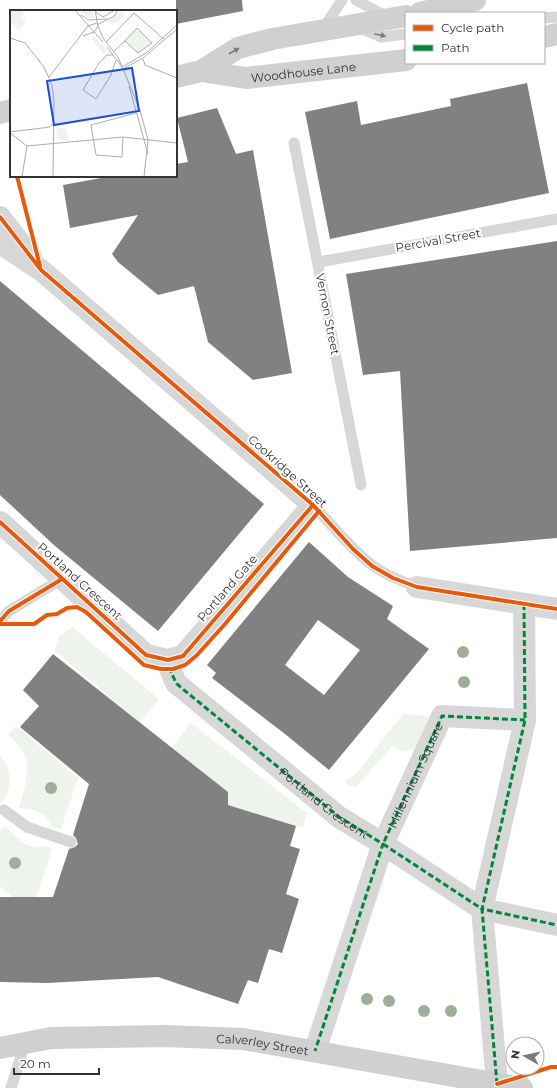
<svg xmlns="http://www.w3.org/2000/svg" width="557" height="1088" font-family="Montserrat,sans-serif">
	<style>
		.green { fill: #eef3ec }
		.building { fill: #818181; fill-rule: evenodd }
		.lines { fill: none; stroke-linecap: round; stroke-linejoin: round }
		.lane { stroke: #d7d7d7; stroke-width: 11 }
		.street { stroke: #d7d7d7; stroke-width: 22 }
		.secondary { stroke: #d0d0d0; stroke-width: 22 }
		.quiet { stroke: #00873e; stroke-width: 3; stroke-dasharray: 6 3; stroke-linecap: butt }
		.cycleway-casing { stroke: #fff; stroke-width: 6 }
		.cycleway { stroke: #e8590c; stroke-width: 4 }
		.tree { fill: #9eae98 }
		.oneway { fill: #7d7d7d }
		.oneway2 { fill: #7a7a7a }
		.labels { text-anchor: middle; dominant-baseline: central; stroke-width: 4; stroke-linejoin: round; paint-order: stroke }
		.street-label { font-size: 12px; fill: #333; stroke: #fff }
		.inset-road { fill: none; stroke: #adadad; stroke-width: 1 }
		.view { fill: #1d4ed8; fill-opacity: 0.15; stroke: #1d4ed8; stroke-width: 2 }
		.inset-edge { fill: none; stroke: #333; stroke-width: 2 }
	</style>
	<rect width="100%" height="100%" fill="#fff"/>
	<path class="green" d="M 72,627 L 159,699 L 140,722 L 55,651 L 59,636 Z
		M 403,714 L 437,717 L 415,748 L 402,752 L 393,745 L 356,787 L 346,784 L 345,780 L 355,775 Z
		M 191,723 L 307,813 L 303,828 L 228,805 L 228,792 L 172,747 Z
		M 16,726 L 78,778 L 61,829 L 52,827 C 45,813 35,808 19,808 C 24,791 33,764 21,748 C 17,743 12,739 8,734 Z
		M 0,756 C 13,770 13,790 0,804 Z
		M 6,826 C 18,841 27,850 46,846 L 52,849 L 36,897 L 12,897 L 0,886 L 0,829 Z"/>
	<path class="building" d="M 176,0 L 242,0 L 243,11 L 176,24 Z
		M 527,83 L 549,193 L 330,239 L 305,112 L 357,101 L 361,125 L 451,106 L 450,99 Z
		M 217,108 L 236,154 L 253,150 L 292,373 L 253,380 L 208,342 L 194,286 L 158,295 L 118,262 L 112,254 L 138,215 L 70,228 L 63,185 L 112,176 L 176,176 L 176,164 L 188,162 L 177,118 Z
		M 557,241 L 557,538 L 410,551 L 400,371 L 363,375 L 346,274 Z
		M 0,281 L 264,504 L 158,631 L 55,546 L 0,495 Z
		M 309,542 L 348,577 L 393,606 L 387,619 L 429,649 L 329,770 L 285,734 L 212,678 L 216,673 L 207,665 ZM 318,620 L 360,650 L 324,695 L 285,665 Z
		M 53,654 L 228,792 L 228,805 L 296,826 L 290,846 L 300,849 L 286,894 L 299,899 L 282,953 L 269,949 L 258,983 L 248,980 L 238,1004 L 158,977 L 47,983 L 0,982 L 0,897 L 53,897 L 69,849 L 75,847 L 78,844 L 76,838 L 73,835 L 89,784 L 20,727 L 39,706 L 23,690 Z"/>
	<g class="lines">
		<path class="lane" d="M 356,0 L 387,17
			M 544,18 L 557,17
			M 358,27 L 381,37 L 406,34
			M 323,29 L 342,0
			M 294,143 L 361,485
			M 319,262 L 557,219
			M 313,505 C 332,525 350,548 372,565 C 385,575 402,581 417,587
			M 0,621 L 9,611 L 62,579
			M 4,810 L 27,827 L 71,842
			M 11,1088 L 25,1043"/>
		<g class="street">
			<path d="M 0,217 L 31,257"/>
			<path d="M 0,243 L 41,270 L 313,505 L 183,656 L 168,660 L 146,655 L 0,522"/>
			<path d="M 417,587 L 557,609"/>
			<path d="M 524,604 L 525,720 L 482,909 L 557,925"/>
			<path id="s1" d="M 168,660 L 170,669 L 176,683 L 339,817 L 383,844 L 315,1051"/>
			<path d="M 497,1084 L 482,909 L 383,844 L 442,716 L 525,720"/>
		</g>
		<g class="secondary">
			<path d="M 420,13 L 475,0"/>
			<path d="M 544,37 L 557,34"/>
			<path d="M 201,71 L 238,48 L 272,39 L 406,16"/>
			<path id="s2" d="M 176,77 L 201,71 L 246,78 L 406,60"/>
			<path d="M 0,113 L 11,110"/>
			<path id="s3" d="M 0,1048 L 51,1038 L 165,1036 L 243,1039 L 522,1088"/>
		</g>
		<g class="quiet">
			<path d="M 524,604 L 525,720 L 482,909 L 557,925"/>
			<path d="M 169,667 L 176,683 L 184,690 L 339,817 L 383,844 L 315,1051"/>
			<path id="s4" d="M 497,1084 L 482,909 L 383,844 L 442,716 L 525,720"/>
		</g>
		<g class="cycleway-casing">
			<path id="cycleway" d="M 17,176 L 40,266
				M 0,217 L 41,270 L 313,505 L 353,549 L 372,566 L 393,578 L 417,587 L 557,609
				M 0,522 L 146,655 L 168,660 L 183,656 L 313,505
				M 0,621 L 9,611 L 62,579
				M 0,624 L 34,624 L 47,615 L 57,614 L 67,608 L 77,607 L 86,612 L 144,665 L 161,669 L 173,669 L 185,665 L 196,656 L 225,624 L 319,511
				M 497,1084 L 551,1067 L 557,1067"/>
		</g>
		<use href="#cycleway" class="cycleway"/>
	</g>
	<g class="tree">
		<circle cx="463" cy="652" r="6"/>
		<circle cx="464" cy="682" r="6"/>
		<circle cx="51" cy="788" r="6"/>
		<circle cx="15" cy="863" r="6"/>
		<circle cx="367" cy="999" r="6"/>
		<circle cx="389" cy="1001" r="6"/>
		<circle cx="424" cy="1011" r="6"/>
		<circle cx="451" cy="1011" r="6"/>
	</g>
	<defs><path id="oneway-solid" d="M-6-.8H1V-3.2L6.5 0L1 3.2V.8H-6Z"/></defs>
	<use class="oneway" href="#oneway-solid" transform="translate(380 35) rotate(12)"/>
	<use class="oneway2" href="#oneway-solid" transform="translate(234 51) rotate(-30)"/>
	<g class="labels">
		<g class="street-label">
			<text stroke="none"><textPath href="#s2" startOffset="129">Woodhouse Lane</textPath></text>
			<text transform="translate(438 240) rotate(-10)">Percival Street</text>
			<text transform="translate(328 314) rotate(79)">Vernon Street</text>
			<text transform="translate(288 471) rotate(42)">Cookridge Street</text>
			<text transform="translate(80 581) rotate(42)">Portland Crescent</text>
			<text transform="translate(227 588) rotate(-49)">Portland Gate</text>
			<text stroke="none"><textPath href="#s4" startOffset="370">Millennium Square</textPath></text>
			<text stroke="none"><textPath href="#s1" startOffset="215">Portland Crescent</textPath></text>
			<text stroke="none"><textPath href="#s3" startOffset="264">Calverley Street</textPath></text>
		</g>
	</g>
	<g transform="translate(10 10)">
		<rect width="167" height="167" fill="#fff"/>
		<path d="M 4,0 L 11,0 L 14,4 L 12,7 L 16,11 L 9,21 L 0,10 L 0,3 ZM 69,0 L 82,0 L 84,8 L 77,7 ZM 111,1 L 115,5 L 109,11 L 103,14 L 96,12 ZM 127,18 L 142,33 L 128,43 L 115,31 ZM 83,25 L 97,41 L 94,45 L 82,29 ZM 46,117 L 56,118 L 59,131 L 47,129 Z" fill="#eef3ec"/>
		<path class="inset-road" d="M 65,0 L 93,32M 85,0 L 88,16 L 93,28 L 108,47 L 113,59 L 133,48 L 167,19M 86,2 L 93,7 L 105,0M 71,5 L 79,10 L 97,9M 87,15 L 104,6 L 108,0M 127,18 L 142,33 L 128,43 L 115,31 ZM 73,26 L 84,22 L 88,16M 0,28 L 15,33 L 34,57 L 42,75 L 44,90 L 43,167M 96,32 L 124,3 L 154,29M 97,37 L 112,57M 103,42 L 115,31M 103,45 L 97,45 L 89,53 L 73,80 L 86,89 L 101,65 L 106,50M 133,49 L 135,55 L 167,68M 112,57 L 136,43 L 167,15M 113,59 L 130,100 L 138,130 L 134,167M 39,67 L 78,16 L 87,13M 119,76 L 138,144M 0,122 L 40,117 L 43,114M 0,123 L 17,136 L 113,127 L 167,133M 113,127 L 112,147 L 86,145 L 81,115 L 126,103M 12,167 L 17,136"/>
		<path class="view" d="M 122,58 L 129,101 L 44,115 L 37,71 Z"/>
		<rect width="167" height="167" class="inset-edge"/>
	</g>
	<rect x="405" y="12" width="140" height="52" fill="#ffffff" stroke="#adadad"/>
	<rect x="413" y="25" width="20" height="6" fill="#e8590c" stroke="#adadad"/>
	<text x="441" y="32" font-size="12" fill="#333333">Cycle path</text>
	<rect x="413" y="45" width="20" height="6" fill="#00873e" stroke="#adadad"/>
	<text x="441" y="52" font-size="12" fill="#333333">Path</text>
	<g transform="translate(525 1056) rotate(279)"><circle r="19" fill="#ffffff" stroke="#adadad"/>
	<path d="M0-3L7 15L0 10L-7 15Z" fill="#7a7a7a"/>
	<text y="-6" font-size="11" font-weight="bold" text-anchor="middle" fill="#333333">N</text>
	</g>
	<path d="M14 1068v6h85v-6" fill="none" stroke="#333333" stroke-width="2"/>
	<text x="20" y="1068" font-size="12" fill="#333333" stroke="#ffffff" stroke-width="3" paint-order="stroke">20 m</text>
</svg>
